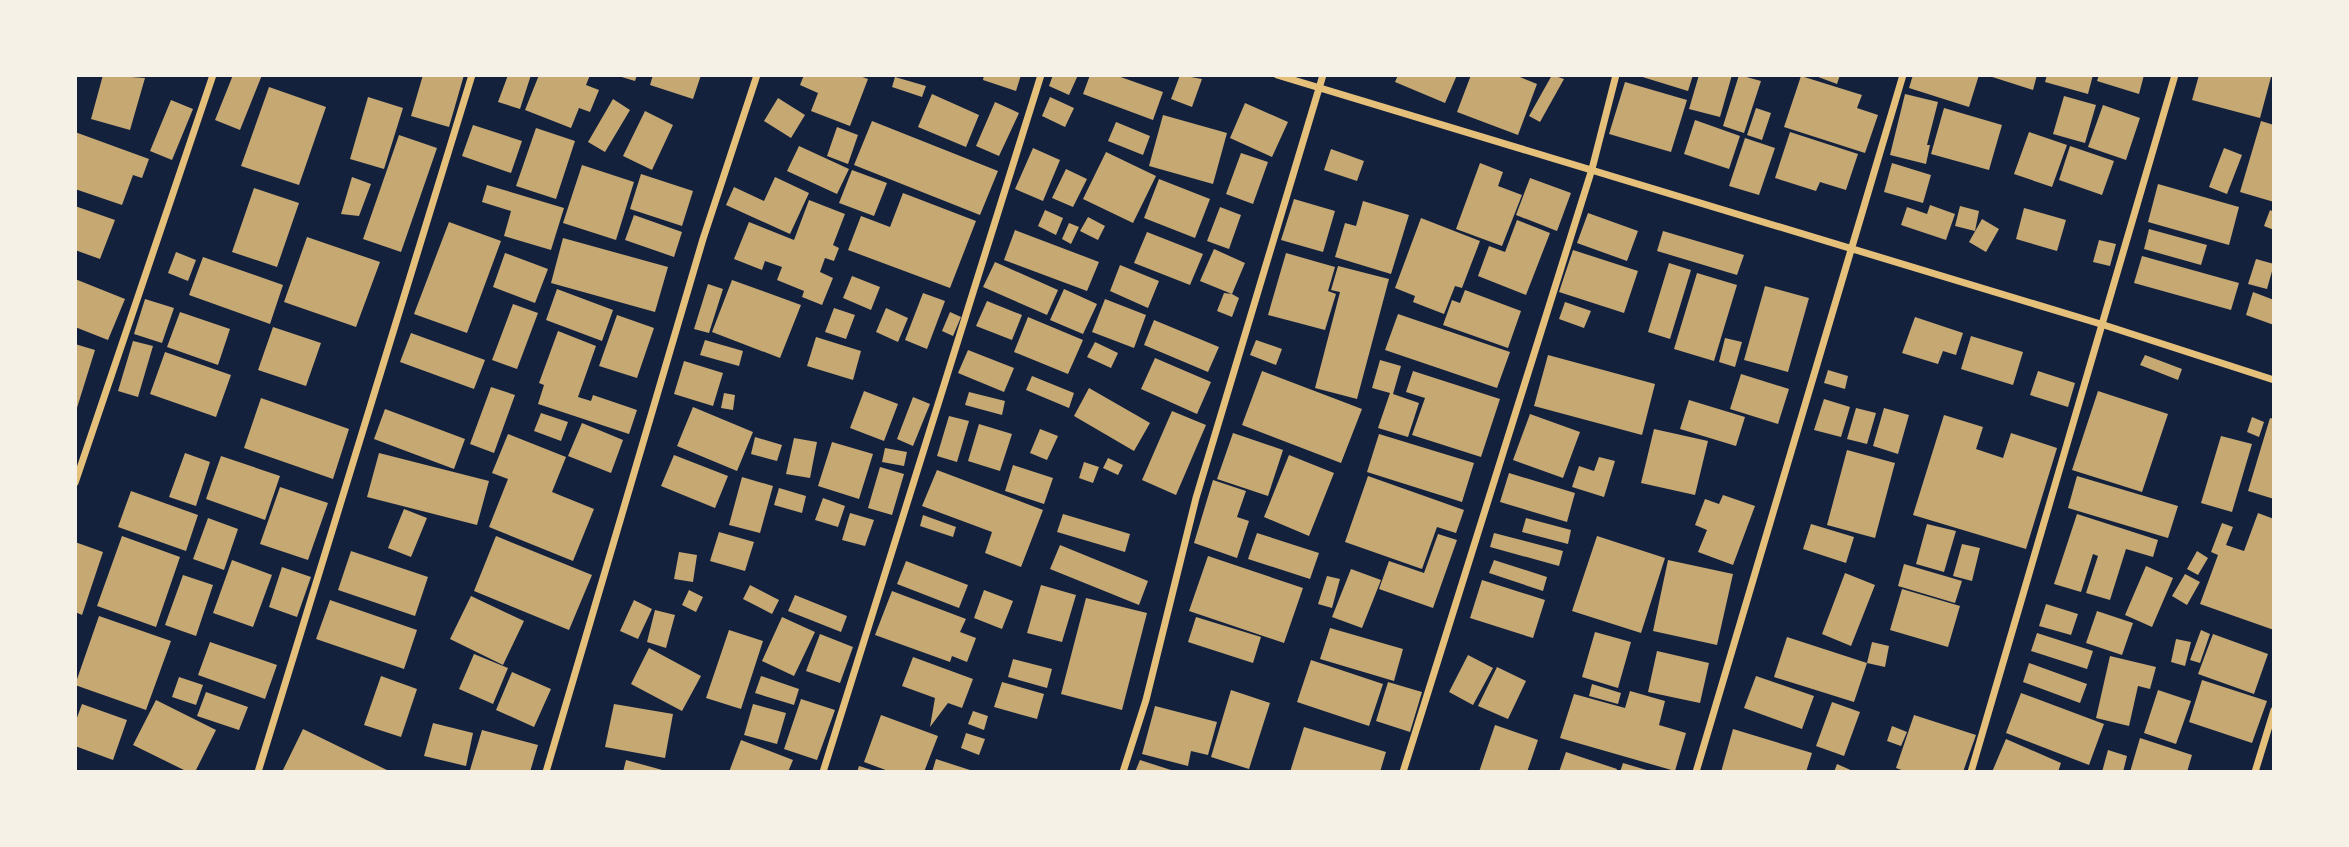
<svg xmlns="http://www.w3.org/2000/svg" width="2349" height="847" font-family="Raleway,sans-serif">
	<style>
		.building { fill: #c6a872 }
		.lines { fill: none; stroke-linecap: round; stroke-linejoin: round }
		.minor { stroke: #e5c07b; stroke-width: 7 }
	</style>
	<rect width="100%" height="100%" fill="#14213d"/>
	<path class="building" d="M 103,75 L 145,78 L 130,130 L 91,119 Z
		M 233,75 L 262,75 L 240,130 L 215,120 Z
		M 423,75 L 464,75 L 449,127 L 411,116 Z
		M 508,75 L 531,75 L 520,109 L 498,102 Z
		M 539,75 L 590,75 L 586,85 L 599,90 L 590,112 L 579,108 L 571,128 L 525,110 Z
		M 615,75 L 637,75 L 635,81 Z
		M 653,75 L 701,75 L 693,99 L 650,85 Z
		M 804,75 L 857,75 L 868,79 L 850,126 L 811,111 L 818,93 L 800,85 Z
		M 984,75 L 1021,75 L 1016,91 L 983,80 Z
		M 1053,75 L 1078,75 L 1069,95 L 1049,86 Z
		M 1090,75 L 1115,75 L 1163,92 L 1153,120 L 1083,94 Z
		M 1180,75 L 1202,79 L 1192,107 L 1171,99 Z
		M 1398,75 L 1457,75 L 1445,103 L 1395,82 Z
		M 1471,75 L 1515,75 L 1537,84 L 1518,135 L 1457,112 Z
		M 1552,75 L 1564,79 L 1540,122 L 1529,116 Z
		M 1636,75 L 1693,75 L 1688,91 Z
		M 1699,75 L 1732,75 L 1720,117 L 1689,109 Z
		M 1739,75 L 1761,81 L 1744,133 L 1723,126 Z
		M 1813,75 L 1840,75 L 1837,84 Z
		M 1913,75 L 1979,75 L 1969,107 L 1909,88 Z
		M 1986,75 L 2037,75 L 2033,90 Z
		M 2047,75 L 2093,75 L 2088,94 L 2045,82 Z
		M 2099,75 L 2144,75 L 2139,94 L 2097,81 Z
		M 2199,75 L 2271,77 L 2260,118 L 2192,100 Z
		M 1801,76 L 1862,95 L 1857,108 L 1878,115 L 1865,153 L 1784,127 Z
		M 895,77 L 926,86 L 922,97 L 892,87 Z
		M 1625,82 L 1687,100 L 1671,152 L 1609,134 Z
		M 269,87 L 326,107 L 299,185 L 241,166 Z
		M 932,94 L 979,115 L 966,147 L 918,127 Z
		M 1905,94 L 1938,102 L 1927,145 L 1930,145 L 1926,164 L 1890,155 Z
		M 2064,96 L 2096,105 L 2085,143 L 2053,134 Z
		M 368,97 L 403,108 L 384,169 L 350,159 Z
		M 1050,97 L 1074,108 L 1065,127 L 1042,116 Z
		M 778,98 L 805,115 L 791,138 L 764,121 Z
		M 613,99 L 630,110 L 605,152 L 588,142 Z
		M 171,100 L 193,109 L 172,160 L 150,151 Z
		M 995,102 L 1019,113 L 999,156 L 976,146 Z
		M 1245,103 L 1288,122 L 1272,157 L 1230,138 Z
		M 2103,105 L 2140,118 L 2126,160 L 2088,147 Z
		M 1756,108 L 1771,113 L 1762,140 L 1747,135 Z
		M 1944,108 L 2002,125 L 1989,170 L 1931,154 Z
		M 645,111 L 673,125 L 652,170 L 623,156 Z
		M 1163,115 L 1227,133 L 1213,184 L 1149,166 Z
		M 1695,120 L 1740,136 L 1729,169 L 1684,154 Z
		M 872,121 L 998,171 L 980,215 L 854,165 Z
		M 2261,121 L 2274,125 L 2274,202 L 2240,192 Z
		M 1116,122 L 1150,136 L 1143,155 L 1108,141 Z
		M 473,125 L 522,141 L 511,173 L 462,156 Z
		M 837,127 L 858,135 L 848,164 L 827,156 Z
		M 536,128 L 575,141 L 556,199 L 516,186 Z
		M 75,132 L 149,159 L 142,178 L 133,175 L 122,205 L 75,189 Z
		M 1790,132 L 1858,154 L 1846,190 L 1820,182 L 1816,191 L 1775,178 Z
		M 2029,132 L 2067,145 L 2052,187 L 2014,174 Z
		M 399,135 L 437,148 L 401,252 L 363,239 Z
		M 1745,138 L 1775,148 L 1759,195 L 1729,186 Z
		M 799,146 L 849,169 L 837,194 L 787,171 Z
		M 2070,146 L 2114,161 L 2102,195 L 2059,180 Z
		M 1033,148 L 1060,160 L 1043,201 L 1015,189 Z
		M 2224,148 L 2242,155 L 2227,194 L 2209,187 Z
		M 1331,149 L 1364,161 L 1357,181 L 1324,170 Z
		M 1106,152 L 1156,176 L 1133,223 L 1083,199 Z
		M 1241,153 L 1268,162 L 1253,204 L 1226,194 Z
		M 1480,163 L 1503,172 L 1498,186 L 1522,195 L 1502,246 L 1456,229 Z
		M 1892,163 L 1931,175 L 1923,203 L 1884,192 Z
		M 582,165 L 634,182 L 616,240 L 563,223 Z
		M 1066,169 L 1087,179 L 1073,207 L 1052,198 Z
		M 852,170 L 887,183 L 874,216 L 839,203 Z
		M 641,174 L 693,191 L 682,226 L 630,209 Z
		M 352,177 L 371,184 L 359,216 L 341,214 Z
		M 775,177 L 809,193 L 790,234 L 726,205 L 734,187 L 764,201 Z
		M 1530,178 L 1571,193 L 1557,231 L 1516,215 Z
		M 1159,179 L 1210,199 L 1195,238 L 1144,218 Z
		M 2158,184 L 2239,207 L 2229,245 L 2148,222 Z
		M 487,185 L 564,208 L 551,250 L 504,236 L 511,211 L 482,202 Z
		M 254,188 L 299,203 L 277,267 L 232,252 Z
		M 903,193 L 976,221 L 950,288 L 848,250 L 861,216 L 890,227 Z
		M 1294,199 L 1335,211 L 1323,252 L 1281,240 Z
		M 809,200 L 845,214 L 833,245 L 839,248 L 834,261 L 825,258 L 820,272 L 833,278 L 822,305 L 802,297 L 804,291 L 777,280 L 782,267 L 765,261 L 762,270 L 734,259 L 749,222 L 794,240 Z
		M 1363,201 L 1409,215 L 1391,274 L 1335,257 L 1345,223 L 1356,226 Z
		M 1930,205 L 1955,214 L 1946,240 L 1901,225 L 1907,207 L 1927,214 Z
		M 75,206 L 115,220 L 100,259 L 75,250 Z
		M 1960,206 L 1979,211 L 1975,231 L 1955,226 Z
		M 1220,207 L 1241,215 L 1229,249 L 1207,241 Z
		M 2024,208 L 2066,220 L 2057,251 L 2016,239 Z
		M 1045,210 L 1063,218 L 1056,235 L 1038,226 Z
		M 2270,210 L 2274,212 L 2274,230 L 2264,226 Z
		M 1588,213 L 1638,231 L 1627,261 L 1577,243 Z
		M 634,215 L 682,232 L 674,257 L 625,240 Z
		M 1088,217 L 1105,226 L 1098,240 L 1080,231 Z
		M 1421,218 L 1480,241 L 1462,288 L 1455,286 L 1444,314 L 1413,302 L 1415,296 L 1395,288 Z
		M 1982,219 L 1999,229 L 1986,252 L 1969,242 Z
		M 1517,220 L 1550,233 L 1526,295 L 1478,276 L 1489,246 L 1505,252 Z
		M 449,222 L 501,241 L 467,333 L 414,314 Z
		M 1069,223 L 1079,227 L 1071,244 L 1062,239 Z
		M 2149,229 L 2207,245 L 2201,265 L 2144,249 Z
		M 1015,230 L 1099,262 L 1087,291 L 1004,260 Z
		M 1663,231 L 1744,255 L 1737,275 L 1657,251 Z
		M 1147,232 L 1203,254 L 1190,285 L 1134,263 Z
		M 307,237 L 380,262 L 356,327 L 284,302 Z
		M 563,238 L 668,267 L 655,312 L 551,283 Z
		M 2099,240 L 2116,244 L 2110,266 L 2093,262 Z
		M 1214,249 L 1245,263 L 1232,294 L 1239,298 L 1232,317 L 1217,311 L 1224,293 L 1232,294 L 1200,281 Z
		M 1573,250 L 1638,271 L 1624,313 L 1559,292 Z
		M 176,252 L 196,260 L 188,281 L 168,273 Z
		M 505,253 L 548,269 L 535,303 L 493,287 Z
		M 1286,253 L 1335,267 L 1328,291 L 1336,294 L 1325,330 L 1268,315 Z
		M 2142,256 L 2239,283 L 2231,310 L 2134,283 Z
		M 203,257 L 283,285 L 270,324 L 189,295 Z
		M 2256,259 L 2274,264 L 2267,289 L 2248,284 Z
		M 995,262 L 1058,290 L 1047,315 L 983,287 Z
		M 1669,263 L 1691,270 L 1670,339 L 1648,332 Z
		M 1120,265 L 1159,281 L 1148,308 L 1110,291 Z
		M 1338,266 L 1389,279 L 1357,399 L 1315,388 L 1340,292 L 1331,290 Z
		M 1697,273 L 1737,285 L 1714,361 L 1674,349 Z
		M 852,276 L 880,287 L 871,310 L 843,298 Z
		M 75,279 L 125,299 L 108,340 L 75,327 Z
		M 732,280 L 801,305 L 780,358 L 712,332 Z
		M 708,284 L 723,289 L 709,333 L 694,329 Z
		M 1765,286 L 1809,298 L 1788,372 L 1744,360 Z
		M 557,289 L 613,310 L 602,341 L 546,320 Z
		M 1064,289 L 1097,304 L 1083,334 L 1050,320 Z
		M 1465,290 L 1521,311 L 1508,348 L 1443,325 L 1452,300 L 1460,303 Z
		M 2253,292 L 2274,300 L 2274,325 L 2246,315 Z
		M 923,293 L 945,301 L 927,349 L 905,340 Z
		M 145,299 L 174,308 L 162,343 L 134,334 Z
		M 1105,299 L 1146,315 L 1134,348 L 1092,332 Z
		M 987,301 L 1022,315 L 1012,340 L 976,326 Z
		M 1565,302 L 1591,311 L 1584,328 L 1559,319 Z
		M 513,304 L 538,313 L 517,369 L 492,360 Z
		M 834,308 L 855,315 L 846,339 L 825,332 Z
		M 886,308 L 908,318 L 898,342 L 876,332 Z
		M 180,312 L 230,329 L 218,365 L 167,347 Z
		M 950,312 L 961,317 L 953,336 L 942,331 Z
		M 1398,314 L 1510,352 L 1497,388 L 1385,350 Z
		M 617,315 L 654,328 L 637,378 L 599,366 Z
		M 1028,317 L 1083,340 L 1068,374 L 1014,352 Z
		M 1915,317 L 1963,333 L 1956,355 L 1943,351 L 1938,364 L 1902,353 Z
		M 1154,320 L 1219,347 L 1208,372 L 1144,345 Z
		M 273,327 L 321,343 L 306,386 L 258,370 Z
		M 558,331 L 596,346 L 578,397 L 591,401 L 593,395 L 637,410 L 629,434 L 538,404 L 544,385 L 539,383 Z
		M 411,333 L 485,360 L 474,389 L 400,362 Z
		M 1971,336 L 2023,352 L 2013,385 L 1961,369 Z
		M 816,337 L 861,351 L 853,380 L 807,366 Z
		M 1725,338 L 1742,342 L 1735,367 L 1719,362 Z
		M 705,340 L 743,351 L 739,366 L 700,355 Z
		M 1256,340 L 1282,349 L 1276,365 L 1250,355 Z
		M 133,341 L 153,346 L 138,397 L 118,391 Z
		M 1095,342 L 1118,353 L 1111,368 L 1087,357 Z
		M 75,344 L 95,350 L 76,411 L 75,411 Z
		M 968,350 L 1014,368 L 1004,392 L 958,373 Z
		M 165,352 L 231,375 L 216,417 L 150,394 Z
		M 1548,355 L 1655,384 L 1642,435 L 1534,406 Z
		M 2145,355 L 2182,369 L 2178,380 L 2140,365 Z
		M 1155,358 L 1211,382 L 1197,414 L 1141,389 Z
		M 1380,360 L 1401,366 L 1393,394 L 1419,403 L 1408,437 L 1378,428 L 1390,393 L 1372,388 Z
		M 684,361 L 723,373 L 713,406 L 674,394 Z
		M 1828,370 L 1848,376 L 1845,389 L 1824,383 Z
		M 1262,371 L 1362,409 L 1341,463 L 1242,425 Z
		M 1413,371 L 1500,399 L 1481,457 L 1412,435 L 1425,398 L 1406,392 Z
		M 2038,371 L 2075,383 L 2068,407 L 2030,395 Z
		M 1741,374 L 1789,389 L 1778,424 L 1730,409 Z
		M 1032,376 L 1074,393 L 1069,408 L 1026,390 Z
		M 491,387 L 515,395 L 494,453 L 470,444 Z
		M 1089,388 L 1150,423 L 1134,451 L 1074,416 Z
		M 864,391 L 898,404 L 884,441 L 850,428 Z
		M 2098,391 L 2168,414 L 2142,492 L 2072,470 Z
		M 969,392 L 1005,401 L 1002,415 L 965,405 Z
		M 724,393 L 735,395 L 733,410 L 721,408 Z
		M 913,397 L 930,404 L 913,446 L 897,439 Z
		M 261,398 L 349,429 L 333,479 L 244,448 Z
		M 1824,399 L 1850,407 L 1841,437 L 1814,430 Z
		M 1689,400 L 1745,417 L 1736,446 L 1680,429 Z
		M 693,407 L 753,432 L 737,471 L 677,446 Z
		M 1856,408 L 1876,413 L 1867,444 L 1847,439 Z
		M 1884,408 L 1909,415 L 1898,454 L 1873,446 Z
		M 385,409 L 465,439 L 454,469 L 374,439 Z
		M 1172,411 L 1206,425 L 1176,495 L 1142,480 Z
		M 541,413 L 568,422 L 561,441 L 534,431 Z
		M 1530,414 L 1580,432 L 1563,478 L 1513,460 Z
		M 1944,415 L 1983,427 L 1976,449 L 2003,458 L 2011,433 L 2057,448 L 2026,549 L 1913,515 Z
		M 949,416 L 969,421 L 957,462 L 937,456 Z
		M 2252,417 L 2264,422 L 2259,437 L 2247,432 Z
		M 2270,418 L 2274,419 L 2274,499 L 2248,491 Z
		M 582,423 L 623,440 L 611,473 L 568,456 Z
		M 979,424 L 1012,434 L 1000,471 L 968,461 Z
		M 1040,429 L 1058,436 L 1047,460 L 1030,453 Z
		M 1654,429 L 1708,441 L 1695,495 L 1641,483 Z
		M 1233,433 L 1283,450 L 1268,496 L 1217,479 Z
		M 508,434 L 566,457 L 552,492 L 594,509 L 573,561 L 489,527 L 508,479 L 492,473 Z
		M 1379,434 L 1474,463 L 1462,502 L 1367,472 Z
		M 2221,436 L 2252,444 L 2232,512 L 2201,503 Z
		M 755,437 L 782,445 L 777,461 L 751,454 Z
		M 794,438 L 817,442 L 810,478 L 786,474 Z
		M 832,442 L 873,454 L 859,499 L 818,486 Z
		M 885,448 L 907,452 L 904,466 L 882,462 Z
		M 1847,450 L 1895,463 L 1875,538 L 1827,525 Z
		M 185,453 L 210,462 L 196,506 L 169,497 Z
		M 379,453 L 489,481 L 477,525 L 367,497 Z
		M 674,455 L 728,476 L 715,508 L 661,486 Z
		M 1289,455 L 1334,473 L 1309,536 L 1264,517 Z
		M 221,456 L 280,476 L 265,520 L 206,499 Z
		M 1599,457 L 1615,461 L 1604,497 L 1572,487 L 1579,466 L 1594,471 Z
		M 1108,458 L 1123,465 L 1118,475 L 1103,468 Z
		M 1084,462 L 1099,467 L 1093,483 L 1079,478 Z
		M 1013,465 L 1053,478 L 1044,504 L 1005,491 Z
		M 880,467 L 904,474 L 892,515 L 868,508 Z
		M 937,470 L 1043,510 L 1021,567 L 985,553 L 992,532 L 922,506 Z
		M 1509,473 L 1575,493 L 1567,522 L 1500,502 Z
		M 1368,476 L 1464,510 L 1456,533 L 1437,527 L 1422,569 L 1345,542 Z
		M 2077,476 L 2178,506 L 2168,538 L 2068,508 Z
		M 742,477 L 773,486 L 760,533 L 729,525 Z
		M 1213,480 L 1246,491 L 1237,517 L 1249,521 L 1237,558 L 1194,543 Z
		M 280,487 L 328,503 L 308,560 L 260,544 Z
		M 779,488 L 806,496 L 802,513 L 774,505 Z
		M 131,491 L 198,515 L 186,551 L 118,527 Z
		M 1723,495 L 1755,506 L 1733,565 L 1698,552 L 1707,530 L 1695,525 L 1705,499 L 1719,504 Z
		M 823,498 L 845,506 L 838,527 L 815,520 Z
		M 404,509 L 427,518 L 411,557 L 388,548 Z
		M 850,513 L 874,520 L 865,546 L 842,540 Z
		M 2258,513 L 2274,519 L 2274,630 L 2200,604 L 2218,555 L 2211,552 L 2222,523 L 2233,527 L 2226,545 L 2244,551 Z
		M 1063,514 L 1130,534 L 1125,552 L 1057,532 Z
		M 2077,514 L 2158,540 L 2153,557 L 2126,549 L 2110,600 L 2086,593 L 2098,556 L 2093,554 L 2081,592 L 2054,584 Z
		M 923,515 L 956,527 L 953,537 L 920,526 Z
		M 208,518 L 238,529 L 224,570 L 193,559 Z
		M 1526,518 L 1571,530 L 1568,544 L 1522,532 Z
		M 1811,524 L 1854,537 L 1846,563 L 1803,549 Z
		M 1927,524 L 1956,531 L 1944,572 L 1916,564 Z
		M 719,532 L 754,542 L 745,571 L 710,561 Z
		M 1257,533 L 1319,553 L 1310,579 L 1248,559 Z
		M 1494,533 L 1563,551 L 1559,566 L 1490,547 Z
		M 1438,534 L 1457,540 L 1433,608 L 1379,589 L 1389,561 L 1424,573 Z
		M 122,536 L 180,557 L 156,627 L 97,606 Z
		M 496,536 L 592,575 L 569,630 L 474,591 Z
		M 1597,536 L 1665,558 L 1641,633 L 1572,611 Z
		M 75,542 L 103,552 L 82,615 L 75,612 Z
		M 1962,544 L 1980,548 L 1972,581 L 1953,576 Z
		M 1060,545 L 1148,581 L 1139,605 L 1050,569 Z
		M 351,551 L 428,577 L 415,616 L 338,590 Z
		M 2197,551 L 2208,558 L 2198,575 L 2187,569 Z
		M 679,552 L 697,555 L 693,582 L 674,579 Z
		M 1208,556 L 1303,588 L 1284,643 L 1189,611 Z
		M 232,560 L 272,575 L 253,627 L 213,613 Z
		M 1494,560 L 1547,577 L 1543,591 L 1489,573 Z
		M 1668,560 L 1733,574 L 1717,645 L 1653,631 Z
		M 906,561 L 968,585 L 959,608 L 897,584 Z
		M 1904,564 L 1962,581 L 1955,603 L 1898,586 Z
		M 2146,566 L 2173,578 L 2152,627 L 2125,615 Z
		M 282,567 L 311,577 L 297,617 L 269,607 Z
		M 1351,569 L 1381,580 L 1362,628 L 1332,617 Z
		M 1845,573 L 1875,585 L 1851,646 L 1822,634 Z
		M 2185,574 L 2200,582 L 2187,605 L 2172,596 Z
		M 183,575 L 213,585 L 196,636 L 165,625 Z
		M 1327,576 L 1340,579 L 1332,608 L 1318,604 Z
		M 1482,580 L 1545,600 L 1533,638 L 1470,618 Z
		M 750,585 L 779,600 L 772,614 L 743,599 Z
		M 1041,585 L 1076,595 L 1062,642 L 1027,633 Z
		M 1902,589 L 1960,606 L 1948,647 L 1890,630 Z
		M 689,590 L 703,597 L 696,612 L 682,605 Z
		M 984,590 L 1013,601 L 1002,629 L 974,618 Z
		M 892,591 L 966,619 L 960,632 L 976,638 L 967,662 L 952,656 L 950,662 L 875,635 Z
		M 795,595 L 847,616 L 841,632 L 788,611 Z
		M 471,596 L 524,621 L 503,665 L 450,639 Z
		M 1086,598 L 1147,613 L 1122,710 L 1061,694 Z
		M 330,600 L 417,630 L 404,669 L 316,639 Z
		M 634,600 L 652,609 L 638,639 L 620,631 Z
		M 2046,604 L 2078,614 L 2071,635 L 2039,626 Z
		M 655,610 L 675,615 L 666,648 L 647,642 Z
		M 2097,611 L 2133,623 L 2122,655 L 2086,643 Z
		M 99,616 L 171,641 L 146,710 L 75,685 Z
		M 782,617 L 815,632 L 794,676 L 762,661 Z
		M 1196,617 L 1261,637 L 1253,663 L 1188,642 Z
		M 1330,628 L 1403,649 L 1394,681 L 1320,659 Z
		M 729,630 L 763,641 L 741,709 L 706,698 Z
		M 2201,630 L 2210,634 L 2200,663 L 2190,660 Z
		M 1595,632 L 1631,642 L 1618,688 L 1582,677 Z
		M 2037,633 L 2093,651 L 2087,669 L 2031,651 Z
		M 820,634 L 853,647 L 840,683 L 806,671 Z
		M 2213,634 L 2268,654 L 2254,694 L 2198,674 Z
		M 1787,637 L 1867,663 L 1854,702 L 1774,677 Z
		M 2176,639 L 2191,642 L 2185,666 L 2171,662 Z
		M 210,642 L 277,665 L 265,699 L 198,675 Z
		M 1872,642 L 1889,646 L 1885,667 L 1867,663 Z
		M 649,648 L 701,676 L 682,711 L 631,684 Z
		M 1657,651 L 1709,663 L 1700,703 L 1648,692 Z
		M 474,654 L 508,668 L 493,704 L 459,689 Z
		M 1468,655 L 1493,668 L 1473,705 L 1449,692 Z
		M 2110,656 L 2156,667 L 2150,689 L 2138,686 L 2129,726 L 2096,718 Z
		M 913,657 L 973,679 L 962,708 L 948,703 L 930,727 L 935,698 L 902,686 Z
		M 1013,659 L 1052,669 L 1047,688 L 1008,677 Z
		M 1311,660 L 1383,684 L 1369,726 L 1297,702 Z
		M 2029,663 L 2087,684 L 2080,703 L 2023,682 Z
		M 1497,667 L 1526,681 L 1508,719 L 1478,706 Z
		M 512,672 L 551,689 L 534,727 L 496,710 Z
		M 381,676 L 417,689 L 401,737 L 364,725 Z
		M 761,676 L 799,689 L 794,705 L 755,693 Z
		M 1756,676 L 1814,696 L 1802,729 L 1744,708 Z
		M 179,677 L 203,685 L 196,705 L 172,697 Z
		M 2202,680 L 2267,701 L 2252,743 L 2189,722 Z
		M 1002,682 L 1044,694 L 1037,719 L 994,707 Z
		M 1388,682 L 1422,692 L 1410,732 L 1376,721 Z
		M 1592,684 L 1621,693 L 1618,704 L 1589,696 Z
		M 1231,690 L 1270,703 L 1249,769 L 1211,757 Z
		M 2158,690 L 2191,701 L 2176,744 L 2144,733 Z
		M 1630,691 L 1665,701 L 1659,725 L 1686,733 L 1675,771 L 1560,738 L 1574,694 L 1625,708 Z
		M 206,692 L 248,707 L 239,730 L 197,716 Z
		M 2021,693 L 2104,724 L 2089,765 L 2006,733 Z
		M 801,699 L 835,710 L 817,760 L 784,749 Z
		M 156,700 L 216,730 L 195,772 L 188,772 L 133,745 Z
		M 1832,702 L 1860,712 L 1844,756 L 1816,746 Z
		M 82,704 L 127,720 L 113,760 L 75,746 L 75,723 Z
		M 614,704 L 673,714 L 665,758 L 605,747 Z
		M 753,704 L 786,713 L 777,744 L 744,735 Z
		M 1155,706 L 1217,722 L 1208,755 L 1191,751 L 1188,766 L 1142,754 Z
		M 973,711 L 988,716 L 984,730 L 968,724 Z
		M 881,715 L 938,736 L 924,772 L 891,772 L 864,762 Z
		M 1914,715 L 1976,735 L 1963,772 L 1907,772 L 1896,768 Z
		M 433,723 L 473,733 L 466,766 L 424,756 Z
		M 1495,725 L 1538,740 L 1527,772 L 1479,772 Z
		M 1892,726 L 1907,732 L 1901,746 L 1887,741 Z
		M 1304,727 L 1386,752 L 1380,772 L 1290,772 Z
		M 303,729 L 391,772 L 282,772 Z
		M 1733,729 L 1812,753 L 1806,772 L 1721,772 Z
		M 482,730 L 538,745 L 530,772 L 470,770 Z
		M 966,733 L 985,739 L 979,755 L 961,748 Z
		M 2140,738 L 2192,755 L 2187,772 L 2130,772 Z
		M 2006,739 L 2061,763 L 2058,772 L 1992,772 Z
		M 741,740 L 793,760 L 788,772 L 729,772 Z
		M 2108,750 L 2127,756 L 2123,772 L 2102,772 Z
		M 1566,752 L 1617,769 L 1616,772 L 1559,772 Z
		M 936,759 L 973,771 L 973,772 L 932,772 Z
		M 626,760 L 666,771 L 666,772 L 623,772 Z
		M 1140,760 L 1174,771 L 1174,772 L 1135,772 Z
		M 1623,763 L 1650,771 L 1650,772 L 1620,772 Z
		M 1837,764 L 1855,772 L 1834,772 Z
		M 859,766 L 875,771 L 875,772 L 857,772 Z"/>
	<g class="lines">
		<path class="minor" d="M 1277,75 L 2104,325 L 2274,380
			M 75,483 L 213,75
			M 258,772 L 472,75
			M 546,772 L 703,239 L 757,75
			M 823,772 L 1041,75
			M 1123,772 L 1146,700 L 1196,498 L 1323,75
			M 1403,772 L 1592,169 L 1616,75
			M 1696,772 L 1903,75
			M 1971,772 L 2175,75
			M 2255,772 L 2274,710"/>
	</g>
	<rect width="2349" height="847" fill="none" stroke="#f6f1e7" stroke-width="154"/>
</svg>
